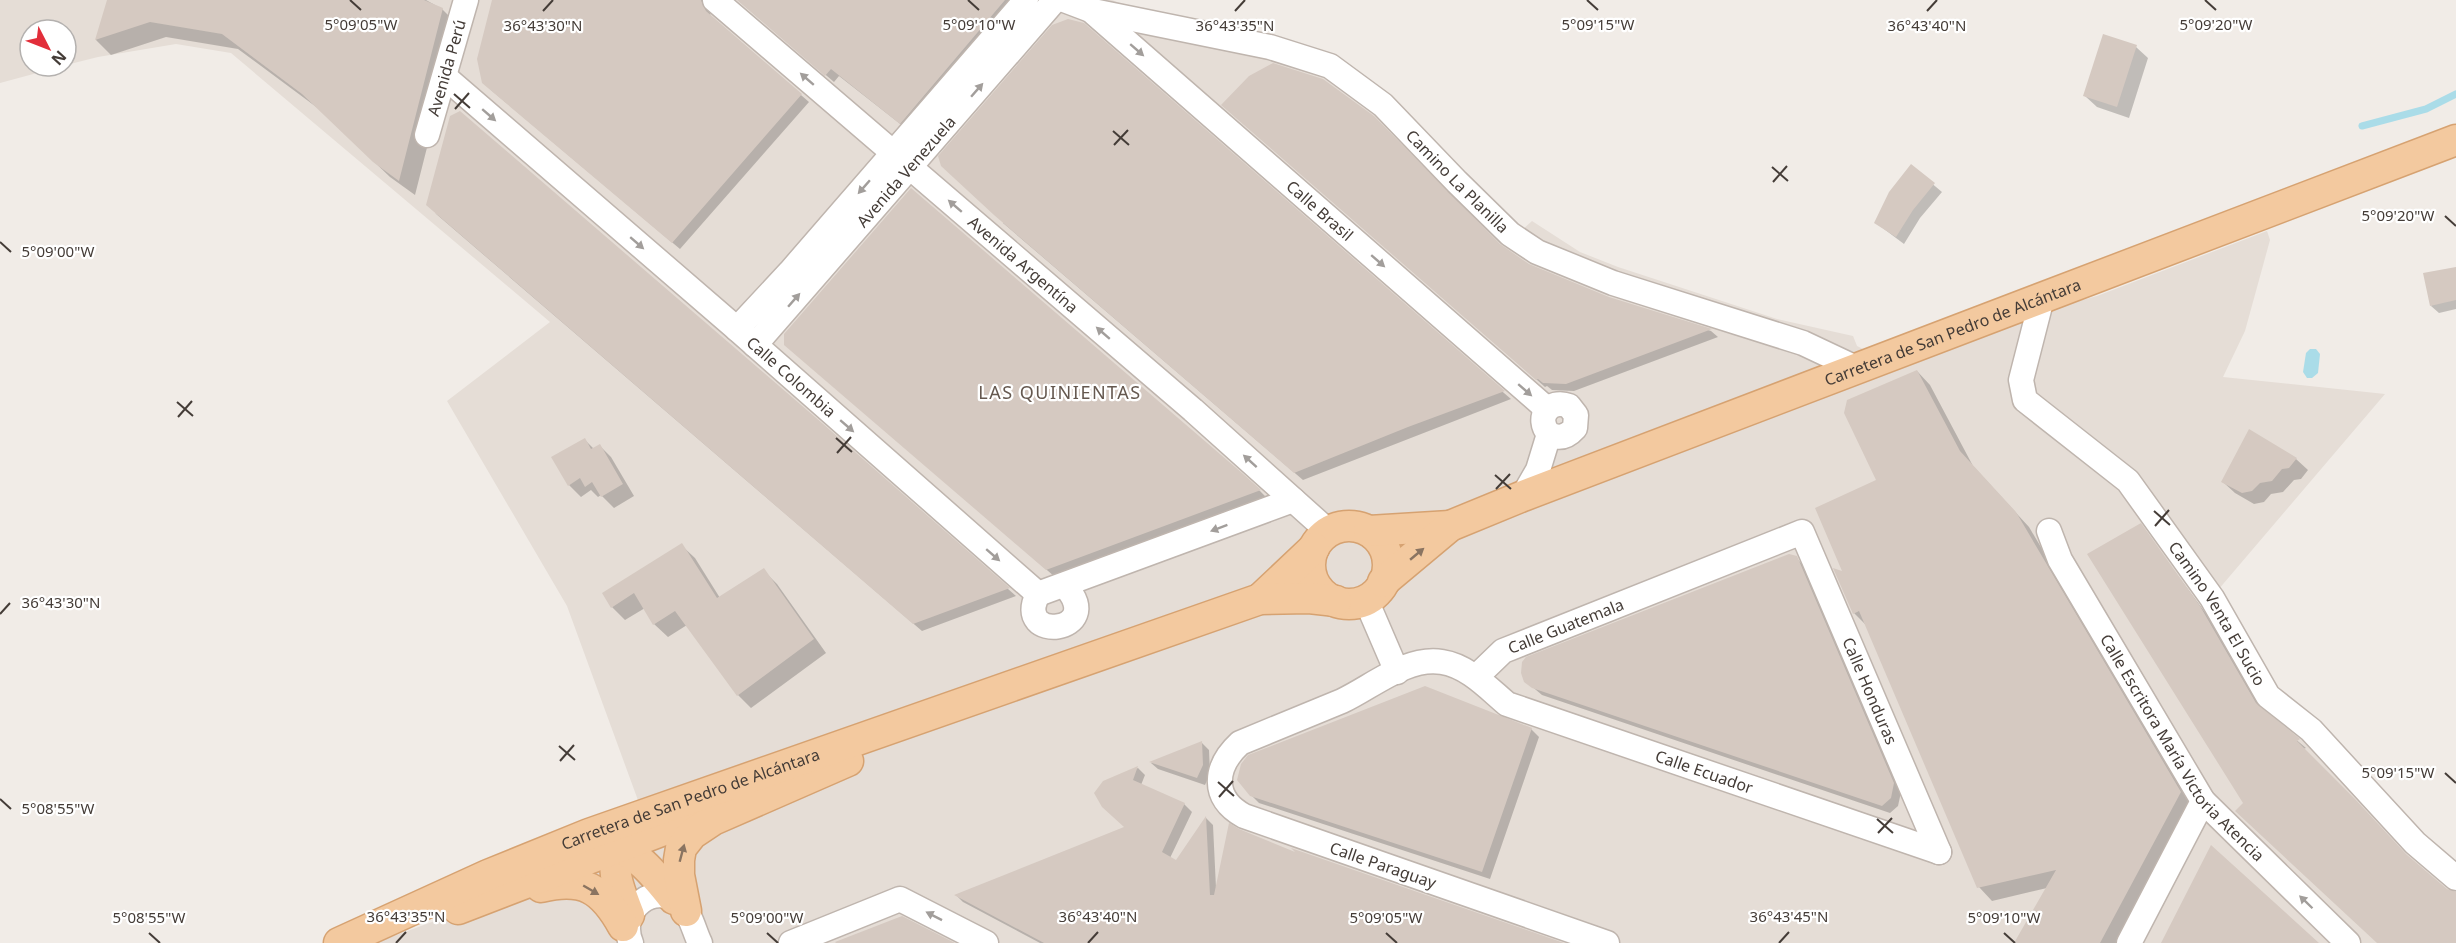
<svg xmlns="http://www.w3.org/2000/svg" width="2456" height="943" font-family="'Noto Sans',sans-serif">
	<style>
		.residential { fill: #e5ddd6 }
		.water { fill: #aadce8 }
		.shadow { fill: #0003 }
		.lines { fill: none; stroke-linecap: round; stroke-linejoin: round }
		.stream { stroke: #aadce8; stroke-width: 7 }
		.building { fill: #d5c9c1 }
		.minor-casing { stroke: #bfb5ae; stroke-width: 27 }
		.major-casing { stroke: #d6a271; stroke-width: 33 }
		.minor { stroke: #fff; stroke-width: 24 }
		.major { stroke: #f3c99f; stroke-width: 30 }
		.oneway { fill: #a29e9b }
		.oneway2 { fill: #8a7461 }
		.ticks { fill: none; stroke: #443c37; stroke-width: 2 }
		.labels { text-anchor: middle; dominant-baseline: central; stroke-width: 4.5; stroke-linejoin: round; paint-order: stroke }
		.street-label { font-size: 16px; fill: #443c37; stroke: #fff }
		.neighbourhood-label { font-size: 18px; letter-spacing: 1.5px; fill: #65584f; stroke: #fff }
		.ticks-label { font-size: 15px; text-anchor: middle; fill: #443c37; stroke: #fff; stroke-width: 4.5; stroke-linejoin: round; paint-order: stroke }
	</style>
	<rect width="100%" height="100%" fill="#f1ece7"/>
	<path class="residential" d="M 0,0 L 1112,0 L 1182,26 L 1336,60 L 1520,232 L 1532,221 L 1580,252 L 1618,267 L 1777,319 L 1853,336 L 1857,346 L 1877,356 L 2097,296 L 2267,231 L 2270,240 L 2245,331 L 2223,377 L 2385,394 L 2218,590 L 2268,696 L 2456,878 L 2456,943 L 375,943 L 478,905 L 643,814 L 567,606 L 447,401 L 550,322 L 231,53 L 176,44 L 98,57 L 66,65 L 66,30 L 30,30 L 30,66 L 63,66 L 0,83 Z"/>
	<path class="water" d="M 2310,349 L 2316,349 L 2320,354 L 2318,373 L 2312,378 L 2307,378 L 2303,372 L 2306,353 Z"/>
	<path class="shadow" d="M 108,0 L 426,0 L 442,9 L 458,25 L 415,195 L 390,177 L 319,109 L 238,49 L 166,37 L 111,55 L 96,40 Z
		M 494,0 L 711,0 L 708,6 L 711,17 L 809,102 L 680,249 L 491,90 Z
		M 738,0 L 1019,0 L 908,130 L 839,76 L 834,82 Z
		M 1083,24 L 1504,393 L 1511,399 L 1303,480 L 1003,223 Z
		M 2136,47 L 2148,58 L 2129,118 L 2097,107 L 2085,96 Z
		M 1250,77 L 1528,265 L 1608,298 L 1711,331 L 1718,337 L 1574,391 L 1552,390 L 1547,386 L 1545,387 L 1223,105 Z
		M 1911,166 L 1942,192 L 1920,218 L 1904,244 L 1876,223 Z
		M 911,190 L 1260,491 L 1267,498 L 1055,577 L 791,349 Z
		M 435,213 L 821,424 L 1016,596 L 922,631 Z
		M 2456,268 L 2456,309 L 2439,313 L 2431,306 Z
		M 1917,371 L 1930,385 L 1973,466 L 2029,527 L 2194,806 L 2120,943 L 2016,943 L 2047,888 L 1992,901 L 1979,887 L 1867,626 L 1854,613 L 1844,574 Z
		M 2249,431 L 2296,459 L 2308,470 L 2301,479 L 2294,480 L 2283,492 L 2271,494 L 2264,502 L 2254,504 L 2235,493 L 2223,482 Z
		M 584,439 L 594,449 L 600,446 L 611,457 L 634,496 L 614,508 L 601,495 L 598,497 L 591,490 L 581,497 L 569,485 Z
		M 2140,525 L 2207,615 L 2264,713 L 2306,748 L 2303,749 L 2408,858 L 2446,890 L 2456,893 L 2456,943 L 2378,943 L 2245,803 Z
		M 681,545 L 695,558 L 720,598 L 763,570 L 777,584 L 826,653 L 751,708 L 738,695 L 687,625 L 668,637 L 654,624 L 645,608 L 625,620 L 612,607 Z
		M 1796,558 L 1804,566 L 1901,792 L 1898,806 L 1890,813 L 1542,695 L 1529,684 Z
		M 1531,729 L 1539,737 L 1490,879 L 1259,803 L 1251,795 Z
		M 1202,743 L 1209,750 L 1210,774 L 1205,785 L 1158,769 L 1151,763 Z
		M 1138,768 L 1145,775 L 1141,785 L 1184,804 L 1192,812 L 1170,858 L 1176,862 L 1206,818 L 1213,825 L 1216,888 L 1299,856 L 1559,943 L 1040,943 L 963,902 L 956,895 L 1126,828 L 1104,782 Z"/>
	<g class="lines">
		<path class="stream" d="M 2362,126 L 2426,109 L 2456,94"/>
	</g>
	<path class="building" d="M 107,0 L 424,0 L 443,8 L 399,181 L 373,162 L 302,94 L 222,34 L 150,22 L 95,40 Z
		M 492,0 L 701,0 L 706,11 L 802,94 L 672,243 L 482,83 L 477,59 Z
		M 737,0 L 1005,0 L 900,124 L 831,69 L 825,76 Z
		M 1068,19 L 1084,23 L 1505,391 L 1408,427 L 1294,473 L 994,215 L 941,166 L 938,156 L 1052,25 Z
		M 2103,34 L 2137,45 L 2117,107 L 2083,96 Z
		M 1273,63 L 1323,79 L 1374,116 L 1500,244 L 1529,264 L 1609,297 L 1712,329 L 1566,384 L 1543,383 L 1538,379 L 1536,380 L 1221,105 L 1249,76 Z
		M 460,111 L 822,423 L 1010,588 L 913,624 L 426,205 L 450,116 Z
		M 1911,164 L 1935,183 L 1913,210 L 1896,237 L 1874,223 L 1889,192 Z
		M 911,188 L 1242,473 L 1261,490 L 1046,570 L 784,345 L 784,334 Z
		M 2456,267 L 2456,300 L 2430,306 L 2423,273 Z
		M 1917,370 L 1960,451 L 2016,512 L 2181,792 L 2100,943 L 2014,943 L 2056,870 L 1977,888 L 1859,611 L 1853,614 L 1833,568 L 1842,571 L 1815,508 L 1876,480 L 1844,413 L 1847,400 Z
		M 2249,429 L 2297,458 L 2289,468 L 2282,469 L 2272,481 L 2260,483 L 2252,491 L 2242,493 L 2221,482 Z
		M 585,438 L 591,449 L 600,444 L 623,484 L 601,497 L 592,482 L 585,487 L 580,478 L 568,486 L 551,457 Z
		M 2141,523 L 2200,606 L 2256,703 L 2300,739 L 2297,741 L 2355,799 L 2406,854 L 2447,889 L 2456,892 L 2456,943 L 2377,943 L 2235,811 L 2243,803 L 2087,554 Z
		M 682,543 L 717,598 L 764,568 L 814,639 L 737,696 L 675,611 L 653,625 L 634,593 L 611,608 L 602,593 Z
		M 1789,554 L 1797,556 L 1894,783 L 1891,798 L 1882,806 L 1532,688 L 1524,682 L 1521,673 L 1522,662 L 1526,657 Z
		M 1425,686 L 1532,728 L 1482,872 L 1250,796 L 1237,780 L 1241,764 L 1248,755 Z
		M 1202,741 L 1203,765 L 1197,778 L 1149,762 Z
		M 1138,766 L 1133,780 L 1185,803 L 1162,852 L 1176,860 L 1206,816 L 1210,895 L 1214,895 L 1229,823 L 1239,829 L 1295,852 L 1291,848 L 1564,943 L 1044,943 L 954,895 L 1124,827 L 1102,807 L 1094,793 L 1103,781 Z
		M 2211,845 L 2319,943 L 2161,943 Z
		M 902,916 L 955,943 L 836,943 L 835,942 Z"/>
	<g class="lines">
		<g class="minor-casing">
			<g id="minor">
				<path id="s1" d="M 715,0 L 1193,410 L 1329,532"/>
				<path id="s2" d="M 1064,0 L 1093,11 L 1270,47 L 1330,66 L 1383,105 L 1457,182 L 1510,234 L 1537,252 L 1613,283 L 1803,343 L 1856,368"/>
				<path id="s3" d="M 1094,13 L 1547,409"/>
				<path id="s4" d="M 445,77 L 737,329 L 1038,594"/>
				<path id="s5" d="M 427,135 L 466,0"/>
				<path id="s6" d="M 2042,298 L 2021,380 L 2025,400 L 2128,481 L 2212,598 L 2268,696 L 2311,730 L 2415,843 L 2456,878"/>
				<path d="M 737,329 L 790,272 L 1026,0"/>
				<path id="s7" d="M 755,345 L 1055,0"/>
				<path d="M 1523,496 L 1538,470 L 1549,434 C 1535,418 1549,398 1569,406 L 1576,415 L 1575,428 C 1567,437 1559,439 1549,434"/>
				<path id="s8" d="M 2049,531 L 2060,560 L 2203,801 L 2348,943"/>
				<path d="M 1038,594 L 1293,500"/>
				<path d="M 1038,594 C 1012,644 1108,633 1065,586"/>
				<path d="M 1366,600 L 1397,672"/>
				<path id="s9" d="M 1476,677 L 1503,651 L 1802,532 L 1939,852"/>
				<path d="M 631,943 C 617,910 655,879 681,905 C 691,914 694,931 700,943"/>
				<path d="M 791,943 L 900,899 L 986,943"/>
				<path id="s10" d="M 1607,943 L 1244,816 C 1211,798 1214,767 1240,743 C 1274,729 1308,715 1342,701 C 1372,687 1407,656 1442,662 C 1468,666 1488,688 1507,704 L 1939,852"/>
				<path d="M 2129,943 L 2203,801"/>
			</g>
		</g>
		<g class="major-casing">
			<g id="major">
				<circle cx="1349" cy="565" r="39"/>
				<path d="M 1369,531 L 1450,526"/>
				<path id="s11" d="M 1383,582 L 1450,526 L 1523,496 L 2456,140"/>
				<path d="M 1260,599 L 1314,548"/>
				<path d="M 629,836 C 605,862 618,886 629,915"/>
				<path d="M 603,842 C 633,847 656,876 674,899"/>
				<path d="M 541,887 C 583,877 602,888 623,926"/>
				<path d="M 458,909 L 721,808"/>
				<path d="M 686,911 L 679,875 L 679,860 L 681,848 L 692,834 L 713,820 L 848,761"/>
				<path id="s12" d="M 339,943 L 488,875 L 589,834 L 1260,599 L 1309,598 L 1336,601"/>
			</g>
		</g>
		<use href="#minor" class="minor"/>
		<use href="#major" class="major"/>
	</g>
	<defs><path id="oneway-solid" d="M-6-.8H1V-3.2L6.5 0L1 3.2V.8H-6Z" transform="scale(1.5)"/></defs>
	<g class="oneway">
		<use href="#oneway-solid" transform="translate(1137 50) rotate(41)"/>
		<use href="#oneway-solid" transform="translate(807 79) rotate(-139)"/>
		<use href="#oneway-solid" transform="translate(977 90) rotate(-49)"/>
		<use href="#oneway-solid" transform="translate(489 115) rotate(41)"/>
		<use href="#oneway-solid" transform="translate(864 187) rotate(131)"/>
		<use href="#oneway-solid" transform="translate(955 206) rotate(-139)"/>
		<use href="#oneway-solid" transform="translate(637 243) rotate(41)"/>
		<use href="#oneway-solid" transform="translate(1378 261) rotate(41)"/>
		<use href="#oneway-solid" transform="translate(794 300) rotate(-49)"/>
		<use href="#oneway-solid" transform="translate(1103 333) rotate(-139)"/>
		<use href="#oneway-solid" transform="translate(1525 390) rotate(41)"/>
		<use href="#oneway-solid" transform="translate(847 426) rotate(41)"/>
		<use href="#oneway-solid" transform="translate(1250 461) rotate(-138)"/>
		<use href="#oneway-solid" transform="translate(1219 528) rotate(159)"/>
		<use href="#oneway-solid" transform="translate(993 555) rotate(41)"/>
		<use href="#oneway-solid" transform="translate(2306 902) rotate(-136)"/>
		<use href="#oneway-solid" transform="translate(934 916) rotate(-153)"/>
	</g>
	<g class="oneway2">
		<use href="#oneway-solid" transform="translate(1417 554) rotate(-40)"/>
		<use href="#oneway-solid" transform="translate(682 853) rotate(-75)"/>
		<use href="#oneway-solid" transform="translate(591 890) rotate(30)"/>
	</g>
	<path class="ticks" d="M 350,0 L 361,10M 968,0 L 979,10M 1587,0 L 1598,10M 2205,0 L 2216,10M 543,11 L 553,0M 1235,11 L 1245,0M 1927,11 L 1937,0M 454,94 L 470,108M 455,109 L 469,93M 1113,131 L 1129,145M 1114,145 L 1128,130M 1772,167 L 1788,181M 1773,182 L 1787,166M 2445,216 L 2456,226M 0,242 L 11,252M 177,402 L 193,416M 178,417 L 192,401M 836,438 L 852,452M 837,453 L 851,437M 1495,475 L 1511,489M 1496,489 L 1510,474M 2154,511 L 2170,525M 2155,526 L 2169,510M 0,614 L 10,603M 559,746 L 575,760M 560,761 L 574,745M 2445,773 L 2456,783M 1218,782 L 1234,796M 1219,797 L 1233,781M 0,799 L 11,809M 1877,819 L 1893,833M 1878,833 L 1892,818M 149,933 L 160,943M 767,933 L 778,943M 1386,933 L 1397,943M 2004,933 L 2015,943M 396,943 L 406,932M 1088,943 L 1098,932M 1779,943 L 1789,932"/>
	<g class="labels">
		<g class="street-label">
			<text stroke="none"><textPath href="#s5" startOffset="70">Avenida Perú</textPath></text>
			<text stroke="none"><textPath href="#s7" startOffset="230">Avenida Venezuela</textPath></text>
			<text stroke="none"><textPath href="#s2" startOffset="447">Camino La Planilla</textPath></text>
			<text stroke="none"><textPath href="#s3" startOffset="300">Calle Brasil</textPath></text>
			<text stroke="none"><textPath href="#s1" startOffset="406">Avenida Argentína</textPath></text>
			<text stroke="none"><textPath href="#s11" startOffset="626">Carretera de San Pedro de Alcántara</textPath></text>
			<text stroke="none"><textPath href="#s4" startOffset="458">Calle Colombia</textPath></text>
			<text stroke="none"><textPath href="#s6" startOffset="396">Camino Venta El Sucio</textPath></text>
			<text stroke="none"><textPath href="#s9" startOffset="105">Calle Guatemala</textPath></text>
			<text stroke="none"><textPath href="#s9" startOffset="532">Calle Honduras</textPath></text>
			<text stroke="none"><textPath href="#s8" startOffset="256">Calle Escritora María Victoria Atencia</textPath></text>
			<text stroke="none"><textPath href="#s10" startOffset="980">Calle Ecuador</textPath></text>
			<text stroke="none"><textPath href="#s12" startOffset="380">Carretera de San Pedro de Alcántara</textPath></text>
			<text transform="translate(1383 865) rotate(19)">Calle Paraguay</text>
		</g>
		<g class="neighbourhood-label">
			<text x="1060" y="392">LAS QUINIENTAS</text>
		</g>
	</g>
	<g class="ticks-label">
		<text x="2216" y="30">5°09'20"W</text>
		<text x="361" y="30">5°09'05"W</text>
		<text x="979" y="30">5°09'10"W</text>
		<text x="1598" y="30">5°09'15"W</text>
		<text x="543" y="31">36°43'30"N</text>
		<text x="1235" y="31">36°43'35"N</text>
		<text x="1927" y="31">36°43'40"N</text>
		<text x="2398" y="221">5°09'20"W</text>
		<text x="58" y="257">5°09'00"W</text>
		<text x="61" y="608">36°43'30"N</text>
		<text x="2398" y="778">5°09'15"W</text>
		<text x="58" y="814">5°08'55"W</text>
		<text x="406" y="922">36°43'35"N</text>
		<text x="1098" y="922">36°43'40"N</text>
		<text x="1789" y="922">36°43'45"N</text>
		<text x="149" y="923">5°08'55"W</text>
		<text x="767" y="923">5°09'00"W</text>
		<text x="1386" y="923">5°09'05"W</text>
		<text x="2004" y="923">5°09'10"W</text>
	</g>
	<g transform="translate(48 48) rotate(132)"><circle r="28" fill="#ffffff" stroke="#b4b1af" stroke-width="1.5"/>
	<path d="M0-4.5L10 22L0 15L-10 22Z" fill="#e22e3a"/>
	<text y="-9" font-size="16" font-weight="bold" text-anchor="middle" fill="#443c37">N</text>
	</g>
</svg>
